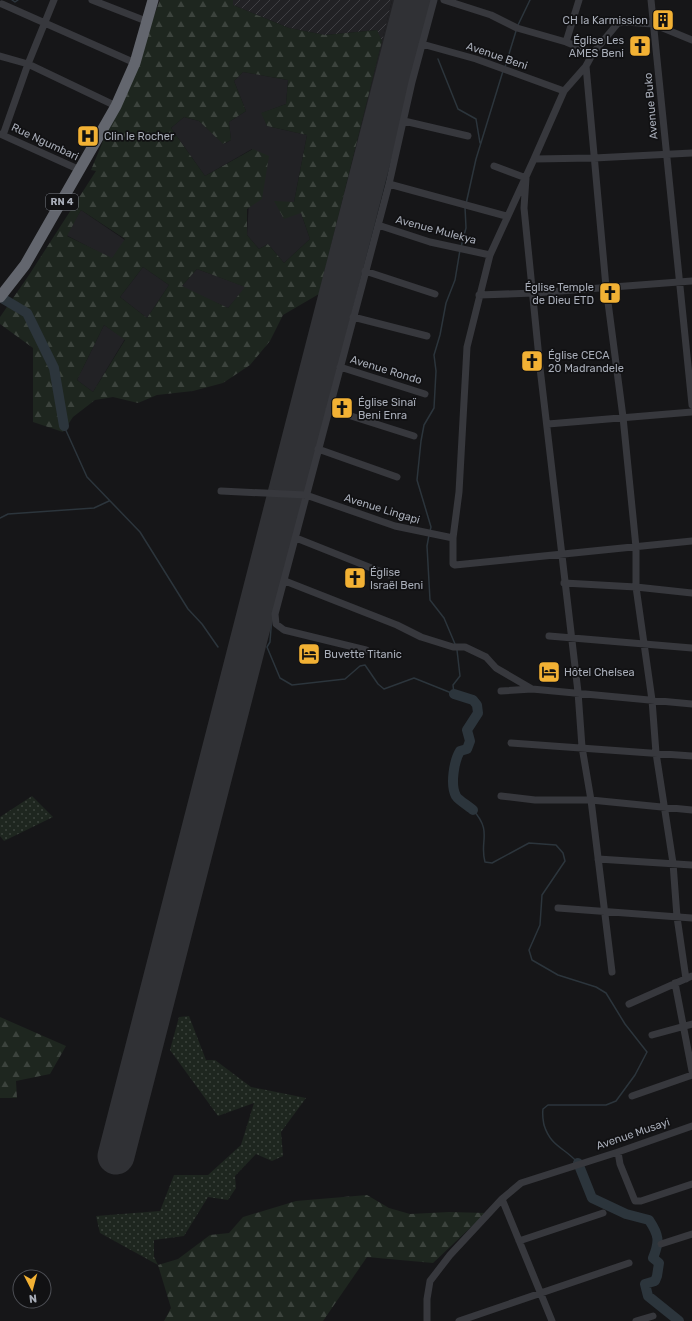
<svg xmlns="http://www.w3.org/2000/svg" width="692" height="1321" font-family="Rubik,sans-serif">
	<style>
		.built { fill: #222225 }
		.industrial { fill: url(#industrial-furrows) }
		.grass { fill: url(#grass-dots) }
		.forest { fill: url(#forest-firs); fill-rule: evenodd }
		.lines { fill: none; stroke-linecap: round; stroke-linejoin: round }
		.stream { stroke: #2c353c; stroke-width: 1.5 }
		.river { stroke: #2c353c; stroke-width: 10 }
		.runway { stroke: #303135; stroke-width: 37 }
		.minor { stroke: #37383d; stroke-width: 7 }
		.highway { stroke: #63666e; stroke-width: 11 }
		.labels { text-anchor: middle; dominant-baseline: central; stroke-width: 3.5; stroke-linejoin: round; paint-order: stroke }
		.shield { fill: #111113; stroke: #7b7e86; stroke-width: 1 }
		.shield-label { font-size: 10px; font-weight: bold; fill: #a8adb8 }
		.poi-label { font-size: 11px; fill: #a8adb8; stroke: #111113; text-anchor: start }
		.street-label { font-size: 11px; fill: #a8adb8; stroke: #111113 }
	</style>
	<defs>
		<pattern id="industrial-furrows" width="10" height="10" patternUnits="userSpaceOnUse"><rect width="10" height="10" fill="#222225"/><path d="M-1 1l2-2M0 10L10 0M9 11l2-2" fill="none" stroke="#3f3f43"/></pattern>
		<pattern id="grass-dots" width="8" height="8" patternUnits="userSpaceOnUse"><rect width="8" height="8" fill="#1e261f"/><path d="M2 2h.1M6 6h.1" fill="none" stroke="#3c433d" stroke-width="1.8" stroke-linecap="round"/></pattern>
		<pattern id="forest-firs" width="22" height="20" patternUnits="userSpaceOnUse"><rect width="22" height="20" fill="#1e261f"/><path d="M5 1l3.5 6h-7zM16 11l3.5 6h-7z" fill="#3c433d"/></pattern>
	</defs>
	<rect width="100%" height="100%" fill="#161618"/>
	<path class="built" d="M 392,0 L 427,0 L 124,1167 L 104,1160 Z
		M 243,72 L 288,80 L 286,104 L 262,113 L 267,126 L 307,135 L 294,202 L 275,202 L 301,213 L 310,239 L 284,263 L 268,244 L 259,249 L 247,235 L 252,149 L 205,176 L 171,128 L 184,117 L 199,121 L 224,144 L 231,140 L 229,122 L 246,111 L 234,81 Z
		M 81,210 L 125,240 L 112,259 L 66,235 Z
		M 143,267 L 169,285 L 147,318 L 120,297 Z
		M 197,269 L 246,287 L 228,308 L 181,287 Z
		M 104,325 L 125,339 L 93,392 L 77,380 Z"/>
	<path class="industrial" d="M 233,0 L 392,0 L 382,41 L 376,30 L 325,35 L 289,28 L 233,5 Z"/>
	<path class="grass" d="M 32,796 L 53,817 L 4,841 L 0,836 L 0,817 Z
		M 189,1016 L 206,1060 L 215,1060 L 251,1087 L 306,1098 L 281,1132 L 283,1156 L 272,1161 L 256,1154 L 235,1176 L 236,1188 L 228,1200 L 208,1197 L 184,1236 L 154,1240 L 154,1257 L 158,1265 L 100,1233 L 96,1216 L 160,1211 L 174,1175 L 208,1175 L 241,1145 L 254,1103 L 218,1116 L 170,1050 L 179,1017 Z"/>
	<path class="forest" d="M 160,0 L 233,0 L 233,5 L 289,28 L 325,35 L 377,30 L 382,41 L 319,294 L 283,315 L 270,341 L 250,365 L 223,383 L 193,391 L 157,395 L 138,403 L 113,397 L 95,400 L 73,417 L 63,432 L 33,422 L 33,348 L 0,324 L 0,317 L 29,275 L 96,171 L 91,170 L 146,37 ZM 243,72 L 288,80 L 286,104 L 261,113 L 267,126 L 307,135 L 294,202 L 274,201 L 284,219 L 301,213 L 310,239 L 284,263 L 268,244 L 259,249 L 247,235 L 247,209 L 262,199 L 269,156 L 253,149 L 205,176 L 171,128 L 184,117 L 199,121 L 223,144 L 231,140 L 229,122 L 246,111 L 234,81 ZM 81,210 L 125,239 L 112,258 L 67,236 ZM 143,267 L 169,285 L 147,318 L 120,297 ZM 197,269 L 245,287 L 228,308 L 182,286 ZM 104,325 L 125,340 L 93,392 L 77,380 Z
		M 0,1017 L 66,1046 L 50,1074 L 16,1081 L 17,1098 L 0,1098 Z
		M 367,1195 L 389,1208 L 410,1214 L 449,1212 L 486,1213 L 433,1263 L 367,1257 L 323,1321 L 164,1321 L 171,1308 L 158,1265 L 178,1259 L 210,1235 L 229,1233 L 243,1217 L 296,1201 Z"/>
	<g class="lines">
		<path class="stream" d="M 12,0 L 15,2 L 18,0
			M 518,25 L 530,0
			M 438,59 L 458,109 L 476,119 L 480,143
			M 505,67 L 516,31
			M 466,204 L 476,159 L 503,71
			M 461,247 L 466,228 L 465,207
			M 338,361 L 396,138
			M 64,426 L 87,477 L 140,532 L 188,609 L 202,624 L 218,647
			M 0,518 L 8,514 L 94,508 L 109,501
			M 430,531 L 431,527 L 417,480 L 421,441 L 424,425 L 434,408 L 436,371 L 434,355 L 440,335 L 446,303 L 455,280 L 460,250
			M 429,535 L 427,546 L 430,600 L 444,618 L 455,644
			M 272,615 L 270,642 L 267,647 L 280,678 L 292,685 L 345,679 L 360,666 L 365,665 L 378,684 L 384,689 L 414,678 L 454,694 L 453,685 L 460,676 L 457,650
			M 473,810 C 493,832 479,841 485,862 L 492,863 L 529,843 L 556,845 L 563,853 L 565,861 L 542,895 L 540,925 L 529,950 L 532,960 L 558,975 L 596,987 L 606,993 L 625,1024 L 647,1052 L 635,1075 L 616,1101 L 606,1105 L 548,1105 L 543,1109 C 542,1115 543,1119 544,1125 C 551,1147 564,1147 578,1163"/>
		<path class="river" d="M 0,297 L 27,313 L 54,368 L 64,426
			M 454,694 L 473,700 L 477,705 L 478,713 L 467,730 L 470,741 L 467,749 L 460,751 C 454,761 450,785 456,796 C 459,801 468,805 473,810
			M 578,1163 L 592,1198 L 626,1214 L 649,1220 C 659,1235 660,1241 653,1258 L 659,1263 L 657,1276 L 655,1281 L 645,1284 L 648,1296 L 679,1321"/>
		<path class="runway" d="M 116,1156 L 413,0"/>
		<path class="minor" d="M 92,0 L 146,21
			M 444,0 L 491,15 L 517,28 L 566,42 L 593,53
			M 651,0 L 692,405
			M 2,4 L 135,63
			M 566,42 L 579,0
			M 422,44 L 476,59 L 564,91
			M 0,56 L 28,64 L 116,106
			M 586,66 L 606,287 L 623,417 L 636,547 L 636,587 L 652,700 L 656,753 L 673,863 L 677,917 L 686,979
			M 404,121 L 468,136
			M 0,134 L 80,170
			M 3,135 L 28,64 L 54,0
			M 692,153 L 594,158 L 534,159 L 490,255 L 467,347 L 459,492 L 453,538 L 453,564 L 455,565 L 692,541
			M 534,159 L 564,91 L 586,66 L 593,53 L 618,23 L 625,22 L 653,24 L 692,40
			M 494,166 L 526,178 L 524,208 L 540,368 L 578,692 L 582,747 L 591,800 L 612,972
			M 389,184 L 506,216
			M 378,225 L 430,242 L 490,255
			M 365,271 L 435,294
			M 479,295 L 534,293 L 692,281
			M 353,317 L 427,336
			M 340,367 L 425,394
			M 329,409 L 414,436
			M 548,424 L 692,412
			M 318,449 L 397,477
			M 221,491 L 306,495 L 395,526 L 453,538
			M 296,538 L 389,575
			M 285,581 L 397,625 L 421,637 L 453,647 L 465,647 L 486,657 L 496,668 L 532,689 L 692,704
			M 564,583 L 636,587 L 692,593
			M 549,636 L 692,648
			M 366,650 L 284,630 L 276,624 L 275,614 L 389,184 L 412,82 L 434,0
			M 501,691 L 532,689
			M 511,743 L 692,756
			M 501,796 L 535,800 L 591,800 L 692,810
			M 598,859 L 692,865
			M 558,908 L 692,918
			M 675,983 L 692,1071
			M 629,1004 L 692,976
			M 652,1035 L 692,1024
			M 632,1096 L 692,1075
			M 618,1152 L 620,1164 L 635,1201 L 641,1201 L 692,1184
			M 502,1199 L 552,1321
			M 519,1241 L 603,1213
			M 661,1244 L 692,1234
			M 427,1321 L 427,1299 L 430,1281 L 450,1255 L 502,1199 L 521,1183 L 618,1152 L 692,1126
			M 459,1321 L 629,1263
			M 636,1321 L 653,1316"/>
		<path class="highway" d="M 0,297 L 25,265 L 116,106 L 135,63 L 153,0"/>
	</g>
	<defs>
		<g id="building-square" transform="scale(1.15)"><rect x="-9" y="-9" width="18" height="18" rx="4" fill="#f2b134" stroke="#111113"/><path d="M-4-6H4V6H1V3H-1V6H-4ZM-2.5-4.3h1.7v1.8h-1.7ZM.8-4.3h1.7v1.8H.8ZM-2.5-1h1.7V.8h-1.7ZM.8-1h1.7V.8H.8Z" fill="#111"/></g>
		<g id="church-square" transform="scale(1.15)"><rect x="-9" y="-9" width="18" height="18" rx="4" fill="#f2b134" stroke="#111113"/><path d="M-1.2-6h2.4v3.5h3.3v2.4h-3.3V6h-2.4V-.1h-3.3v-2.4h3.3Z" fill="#111"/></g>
		<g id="hospital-square" transform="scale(1.15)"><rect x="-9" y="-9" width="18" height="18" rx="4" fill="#f2b134" stroke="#111113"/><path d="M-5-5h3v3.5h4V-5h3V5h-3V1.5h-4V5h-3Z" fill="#111"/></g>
		<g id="hotel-square" transform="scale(1.15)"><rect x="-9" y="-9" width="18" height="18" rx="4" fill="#f2b134" stroke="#111113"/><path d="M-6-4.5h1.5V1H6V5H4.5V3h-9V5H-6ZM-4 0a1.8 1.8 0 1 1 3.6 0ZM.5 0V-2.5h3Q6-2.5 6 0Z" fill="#111"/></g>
	</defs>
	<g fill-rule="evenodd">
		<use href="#building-square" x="663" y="20"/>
		<use href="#church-square" x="640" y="46"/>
		<use href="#hospital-square" x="88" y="136"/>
		<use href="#church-square" x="610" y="293"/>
		<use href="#church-square" x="532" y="361"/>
		<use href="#church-square" x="342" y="408"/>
		<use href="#church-square" x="355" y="578"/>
		<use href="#hotel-square" x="309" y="654"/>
		<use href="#hotel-square" x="549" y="672"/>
	</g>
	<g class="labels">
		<rect class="shield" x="46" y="194" width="32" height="16" rx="3"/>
		<g class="shield-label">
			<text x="62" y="202">RN 4</text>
		</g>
		<g class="poi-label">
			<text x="648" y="20" text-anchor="end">CH la Karmission</text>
			<text x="624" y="40" text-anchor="end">Église Les<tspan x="624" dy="13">AMES Beni</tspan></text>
			<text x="104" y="136">Clin le Rocher</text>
			<text x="594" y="287" text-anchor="end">Église Temple<tspan x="594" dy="13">de Dieu ETD</tspan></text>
			<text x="548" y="355">Église CECA<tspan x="548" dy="13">20 Madrandele</tspan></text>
			<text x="358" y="402">Église Sinaï<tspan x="358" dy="13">Beni Enra</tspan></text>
			<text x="370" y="572">Église<tspan x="370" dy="13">Israël Beni</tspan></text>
			<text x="324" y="654">Buvette Titanic</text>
			<text x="564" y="672">Hôtel Chelsea</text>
		</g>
		<g class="street-label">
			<text transform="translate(497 56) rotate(19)">Avenue Beni</text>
			<text transform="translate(651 106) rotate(-95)">Avenue Buko</text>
			<text transform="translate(45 142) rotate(25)">Rue Ngumbari</text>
			<text transform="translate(436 230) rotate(15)">Avenue Mulekya</text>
			<text transform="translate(386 370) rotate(17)">Avenue Rondo</text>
			<text transform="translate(382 509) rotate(17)">Avenue Lingapi</text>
			<text transform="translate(633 1134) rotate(-19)">Avenue Musayi</text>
		</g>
	</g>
	<g transform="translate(32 1289) rotate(174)"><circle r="19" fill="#111113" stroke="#4d4f55"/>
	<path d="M0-3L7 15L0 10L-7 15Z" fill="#f2b134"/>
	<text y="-6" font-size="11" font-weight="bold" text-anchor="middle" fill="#a8adb8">N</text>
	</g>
</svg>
